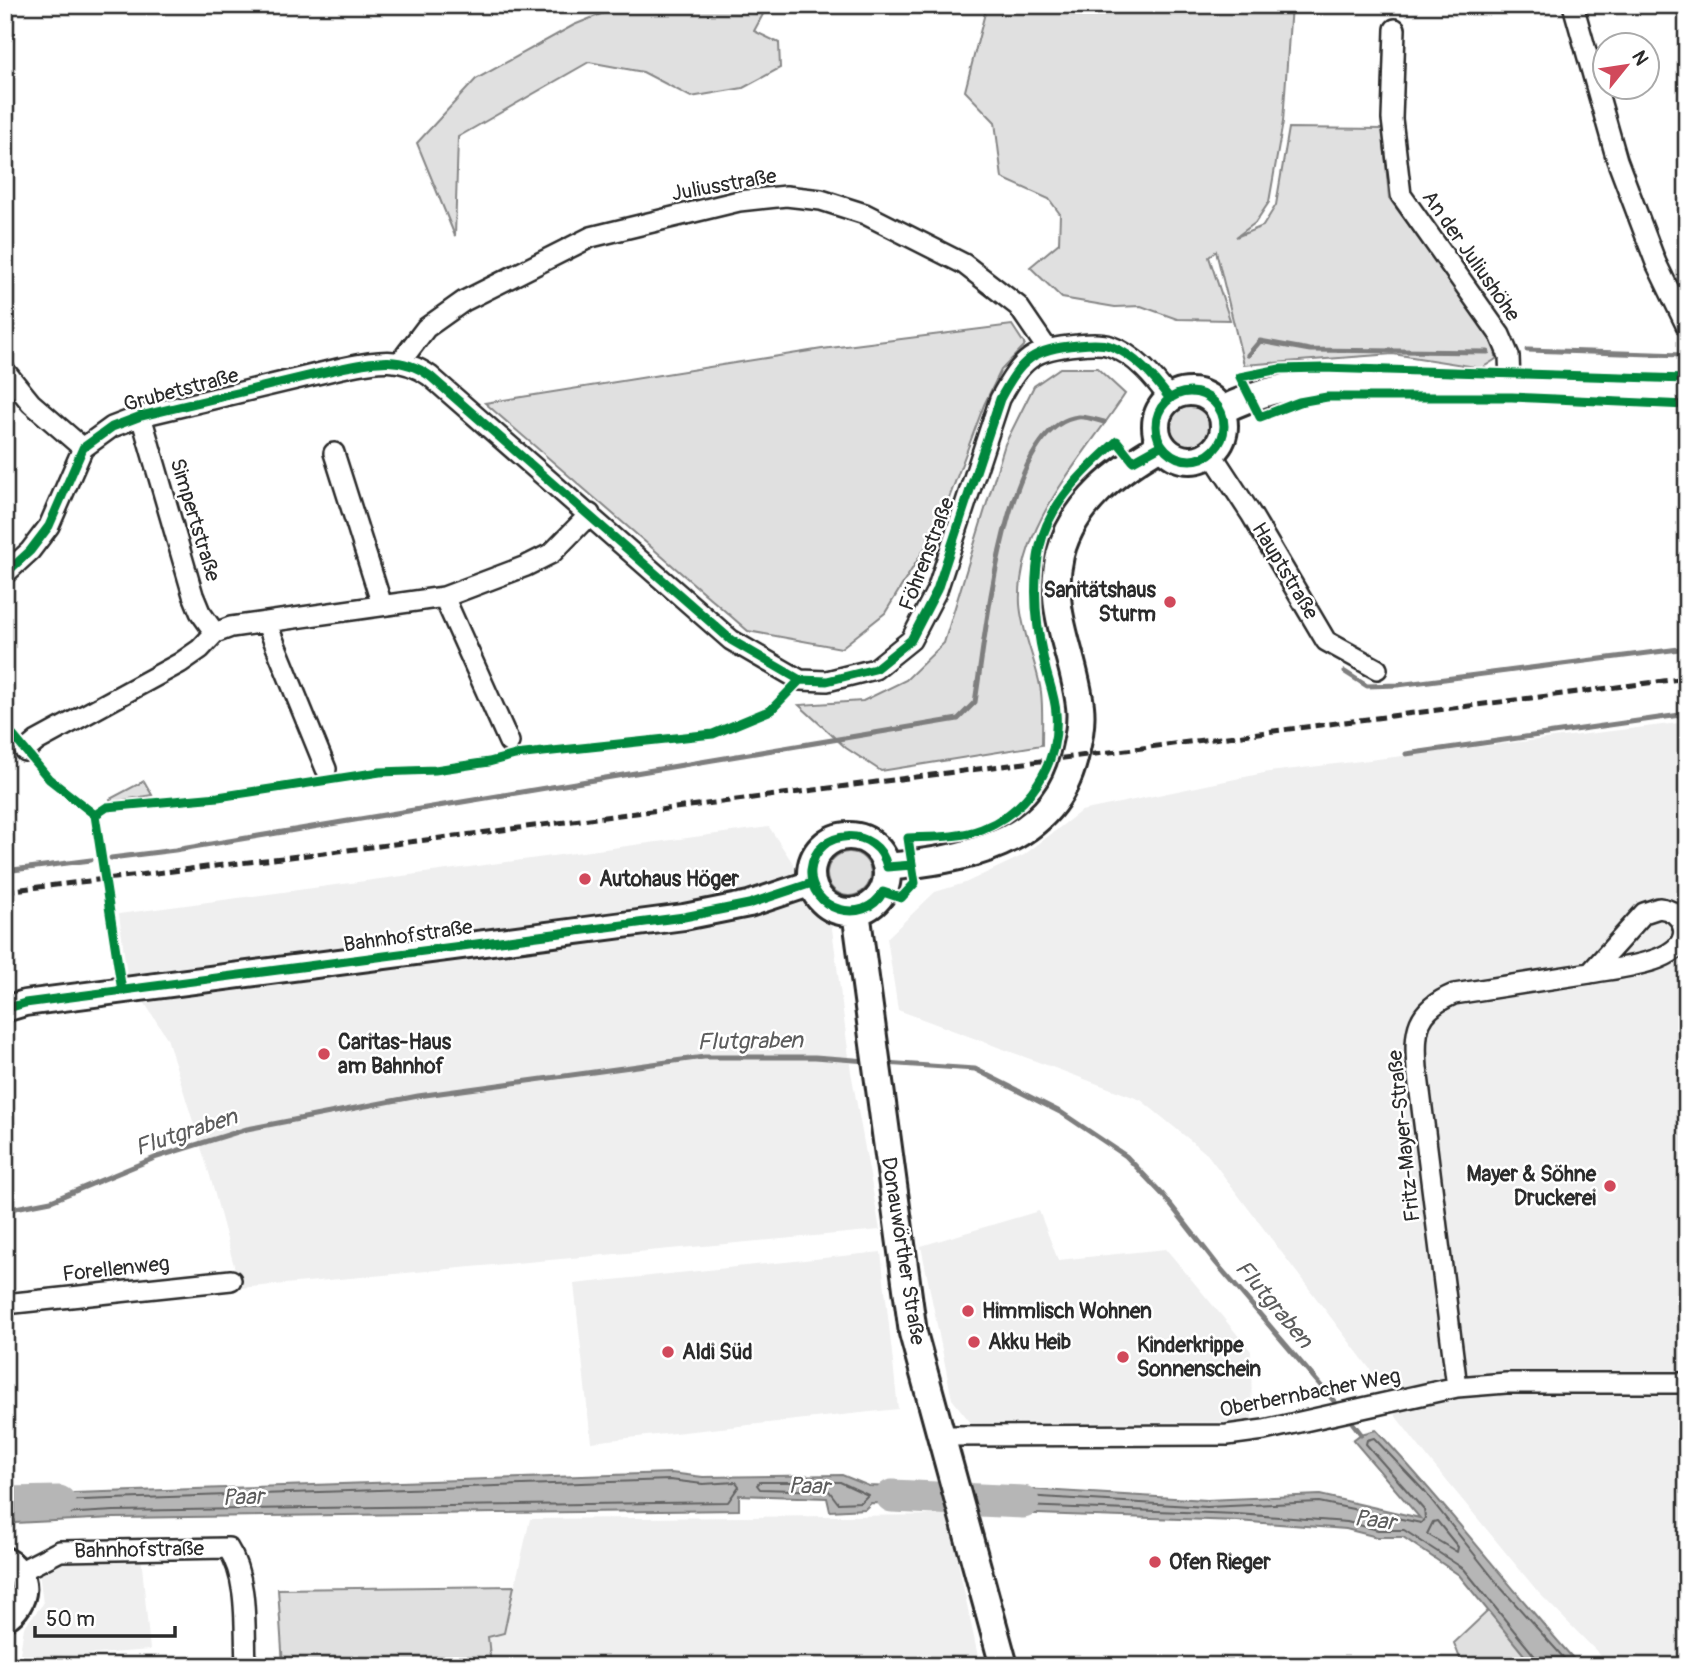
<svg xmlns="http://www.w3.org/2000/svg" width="1692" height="1671" font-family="Pangolin,sans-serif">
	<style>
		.built { fill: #efefef }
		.green { fill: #e0e0e0; stroke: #868686; stroke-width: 2 }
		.water { fill: #b6b6b6; stroke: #7e7e7e; stroke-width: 2 }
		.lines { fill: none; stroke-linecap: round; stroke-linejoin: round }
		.shore { stroke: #636363; stroke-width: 2 }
		.stream { stroke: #7e7e7e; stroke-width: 5 }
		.river { stroke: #b6b6b6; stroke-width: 33 }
		.minor-casing { stroke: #2b2b2b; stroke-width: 24 }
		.tertiary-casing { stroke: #2b2b2b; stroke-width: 30 }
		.secondary-casing { stroke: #2b2b2b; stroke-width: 32 }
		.minor { stroke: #fff; stroke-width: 19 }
		.tertiary { stroke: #fff; stroke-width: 24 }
		.secondary { stroke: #fff; stroke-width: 26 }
		.rail { stroke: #2b2b2b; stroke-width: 5; stroke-dasharray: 10 5; stroke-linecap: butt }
		.cycleway-casing { stroke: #fff; stroke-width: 13 }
		.cycleway { stroke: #00873e; stroke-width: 9 }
		.poi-dot { fill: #d1495b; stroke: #fff; stroke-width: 2.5 }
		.labels { text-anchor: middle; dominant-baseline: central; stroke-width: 5; stroke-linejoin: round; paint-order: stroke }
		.street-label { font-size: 21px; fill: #2b2b2b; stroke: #fff }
		.poi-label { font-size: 21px; font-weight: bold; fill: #2b2b2b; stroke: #fff; text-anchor: start }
		.water-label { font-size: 23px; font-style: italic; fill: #5c5c5c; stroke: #fff }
	</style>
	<rect width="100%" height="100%" fill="#fff"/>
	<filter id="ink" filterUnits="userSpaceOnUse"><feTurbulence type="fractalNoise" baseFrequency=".0143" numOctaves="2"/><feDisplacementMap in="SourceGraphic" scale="14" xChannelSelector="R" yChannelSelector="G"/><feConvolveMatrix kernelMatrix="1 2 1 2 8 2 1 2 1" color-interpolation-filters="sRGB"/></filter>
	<g filter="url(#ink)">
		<path class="built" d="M 1687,722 L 1687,1666 L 1611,1666 L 1539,1593 L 1432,1463 L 1397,1418 L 1376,1377 L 1207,1154 L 1141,1100 L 898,1010 L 887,938 L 935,892 L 965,883 L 1024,855 L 1081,811 L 1269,772 Z
			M 769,827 L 831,921 L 851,1072 L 880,1230 L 240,1288 L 210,1176 L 167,1038 L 127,975 L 119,914 Z
			M 1039,1211 L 1058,1260 L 1166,1249 L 1251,1351 L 1252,1422 L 971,1423 L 952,1399 L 921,1246 Z
			M 881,1252 L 898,1409 L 591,1442 L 574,1284 Z
			M 948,1515 L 980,1666 L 491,1666 L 488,1637 L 504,1633 L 530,1519 Z
			M 141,1555 L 150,1650 L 19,1660 L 24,1627 L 43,1604 L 39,1571 L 62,1558 Z"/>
		<path class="green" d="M 623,5 L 650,5 L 663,9 L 667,5 L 768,5 L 754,31 L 779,43 L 780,68 L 743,88 L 691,97 L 643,72 L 589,62 L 458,137 L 455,236 L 417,143 L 476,79 L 574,25 Z
			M 987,5 L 1291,5 L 1283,122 L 1269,202 L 1255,223 L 1236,237 L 1263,226 L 1276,205 L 1289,128 L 1383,129 L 1389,198 L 1495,343 L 1496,359 L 1482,368 L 1393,354 L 1244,365 L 1216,251 L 1209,257 L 1230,320 L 1177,319 L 1141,306 L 1115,307 L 1062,298 L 1030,267 L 1059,243 L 1060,214 L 1049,199 L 1002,178 L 995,122 L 965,91 Z
			M 1012,325 L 1025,345 L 1001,370 L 984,405 L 939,525 L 885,613 L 841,648 L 748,631 L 485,403 L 822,349 Z
			M 1060,368 L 1097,368 L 1125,394 C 1084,457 1016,526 1020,604 C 1022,634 1037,663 1041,692 C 1043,709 1042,728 1042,745 L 881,771 L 846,748 L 799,705 L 863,701 L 906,680 L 944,643 L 1005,444 L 1034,386 Z
			M1165 426a25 25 0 1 1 50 0a25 25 0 1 1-50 0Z
			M 144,781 L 152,795 L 111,802 L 110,799 Z
			M827 874a22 22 0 1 1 44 0a22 22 0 1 1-44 0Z
			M 514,1586 L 504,1633 L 488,1637 L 491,1666 L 283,1666 L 278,1589 Z
			M 1489,1610 L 1533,1666 L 1463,1666 L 1454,1643 Z"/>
		<path class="water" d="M 1376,1430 C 1448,1506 1510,1589 1580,1666 L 1533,1666 L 1459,1575 L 1403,1537 L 1377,1537 L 1346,1529 L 1237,1521 L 983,1512 L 976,1486 L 1207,1500 L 1320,1495 L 1420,1518 L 1353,1440 L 1361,1434 Z
			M 671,1473 L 703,1477 L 842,1475 L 869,1486 L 934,1489 L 939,1506 L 871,1503 L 865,1509 L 830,1511 L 827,1498 L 739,1495 L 739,1510 L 114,1518 L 15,1523 L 14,1495 Z"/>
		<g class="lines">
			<path class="shore" d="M 670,1480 L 703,1484 L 736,1482 L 739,1486 L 728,1502 L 114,1511 L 25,1516 L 21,1505 L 25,1502 Z
				M 760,1482 L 840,1482 L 868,1495 L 861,1502 L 838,1503 L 829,1491 L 760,1489 L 757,1485 Z
				M 1437,1521 L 1458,1547 L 1457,1552 L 1427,1534 L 1433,1522 Z
				M 1538,1666 L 1537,1659 L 1464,1569 L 1404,1530 L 1378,1530 L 1347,1522 L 1237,1514 L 991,1505 L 987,1496 L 990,1494 L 1207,1507 L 1319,1502 L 1421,1523 L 1425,1518 L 1424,1510 L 1366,1444 L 1367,1440 L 1374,1438 L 1425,1492 L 1501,1588 L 1571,1666"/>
			<path class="stream" d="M 1527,350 L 1683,355
				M 1248,355 L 1260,341 L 1310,350 L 1488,352
				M 1345,672 L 1367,686 L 1398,685 L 1687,648
				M 1406,754 L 1687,714
				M 111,858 L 175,850 L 958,719 L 975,702 C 985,644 1003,425 1078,417 C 1085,416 1096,420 1104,422
				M 5,871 L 91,860
				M 884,1063 L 975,1069 L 1062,1113 L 1126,1156 L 1163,1195 L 1216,1263 L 1339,1407
				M 5,1210 L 51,1201 L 157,1157 L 247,1129 L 418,1096 L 704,1057 L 815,1057 L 867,1061
				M 1348,1417 L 1361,1434"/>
			<path class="river" d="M 892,1496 L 1023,1502
				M 5,1503 L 59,1502"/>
			<g class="minor-casing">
				<path id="minor" d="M 1573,5 L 1617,160 L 1656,263 L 1687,327
					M 1395,29 L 1392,119 L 1401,195 L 1500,335 L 1509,356 L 1510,383
					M 401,361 L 426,328 L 464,301 L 591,237 L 739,201 L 786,196 L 821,200 L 865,214 L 964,264 L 1018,306 L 1046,347
					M 5,371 L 31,403 L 83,448
					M 141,416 L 193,595 L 200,612 L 215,633 L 231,627 L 444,597 L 526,566 L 552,553 L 590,514
					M 334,453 L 382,605
					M 1211,453 L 1251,514 L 1326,641 L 1377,669
					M 5,574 L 30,551 L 49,526 L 83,448 L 112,427 L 141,416 L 342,368 C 375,361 401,355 430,376 L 731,640 L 800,680 L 827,681 L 875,669 L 911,640 L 937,590 L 1000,399 C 1022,359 1032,349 1078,345 C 1087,344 1102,343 1110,346 C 1136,355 1155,379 1170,399
					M 444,597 L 509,742
					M 266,622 L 326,769
					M 25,751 L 37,741 L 180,663 L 200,649 L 215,633
					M 1659,908 C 1670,909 1680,915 1683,927 C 1692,963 1614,968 1590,973 L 1644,913 Z
					M 5,1304 L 231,1280
					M 1457,1387 L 1417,1068 C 1414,1030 1416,1010 1454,994 L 1590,973
					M 941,1436 L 1227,1435 L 1264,1430 L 1457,1387 L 1506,1383 L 1687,1383
					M 19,1572 L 60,1551 L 228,1548 C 249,1580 244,1629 246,1666"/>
			</g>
			<g class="tertiary-casing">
				<path id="tertiary" d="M 5,1009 L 25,1003 L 684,917 L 749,904 L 812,883
					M 5,1560 C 31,1574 28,1604 5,1618"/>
			</g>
			<g class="secondary-casing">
				<path id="secondary" d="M1156 426a34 34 0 1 1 68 0a34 34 0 1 1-68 0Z
					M 1220,411 C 1294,374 1352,380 1432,382 C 1517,383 1602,390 1687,390
					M811 874a38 38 0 1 1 76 0a38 38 0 1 1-76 0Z
					M 887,867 C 963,859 1052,846 1074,758 C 1078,741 1082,724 1080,706 C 1074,653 1047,610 1060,555 C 1073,503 1118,470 1162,445
					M 856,911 L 913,1333 L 1004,1666"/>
			</g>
			<use href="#minor" class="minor"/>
			<use href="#tertiary" class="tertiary"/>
			<use href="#secondary" class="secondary"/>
			<path class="rail" d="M 5,891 L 324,853 L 1687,678"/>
			<g class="cycleway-casing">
				<path id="cycleway" d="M 1687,379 L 1322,368 L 1280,369 L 1240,377 L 1260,417 L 1299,402 L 1327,397 L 1512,397 L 1687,405
					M1156 426a34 34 0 1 1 68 0a34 34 0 1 1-68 0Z
					M 5,574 L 30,551 L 49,526 L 83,448 L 112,427 L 141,416 L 342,368 C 375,361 401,355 430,376 L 731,640 L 800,680 L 827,681 L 875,669 L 911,640 L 937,590 L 1000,399 C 1022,359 1032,349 1078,345 C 1087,344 1102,343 1110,346 C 1136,355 1155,379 1170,399
					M 5,726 L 49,779 L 95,815 L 122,991
					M 95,815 L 107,807 L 218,797 L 380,772 L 435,770 L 489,762 L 515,755 L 713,734 L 771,710 L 800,680
					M 912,865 L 887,867 C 879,825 815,827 811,870 C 808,910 864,927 883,892 L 901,898 L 915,883 L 908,838 C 932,837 959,838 982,829 C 1029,810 1060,764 1056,713 C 1055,695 1047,678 1044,661 C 1035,622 1032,585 1040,546 C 1049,503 1086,469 1117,441 L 1133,461 L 1162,445
					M 5,1009 L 25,1003 L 684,917 L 749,904 L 812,883"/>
			</g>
			<use href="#cycleway" class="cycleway"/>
		</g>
	</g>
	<g class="poi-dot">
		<circle cx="1170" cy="602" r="7"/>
		<circle cx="585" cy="879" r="7"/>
		<circle cx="324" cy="1054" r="7"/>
		<circle cx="1610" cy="1186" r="7"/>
		<circle cx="968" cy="1311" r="7"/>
		<circle cx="974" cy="1342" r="7"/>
		<circle cx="668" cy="1352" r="7"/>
		<circle cx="1123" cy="1357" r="7"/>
		<circle cx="1155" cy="1562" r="7"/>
	</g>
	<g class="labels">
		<g class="street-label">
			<text transform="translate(724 185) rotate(-10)">Juliusstraße</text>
			<text transform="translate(1471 256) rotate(55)">An der Juliushöhe</text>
			<text transform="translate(181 390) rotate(-15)">Grubetstraße</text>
			<text transform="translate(195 520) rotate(73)">Simpertstraße</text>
			<text transform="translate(927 554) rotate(-69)">Föhrenstraße</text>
			<text transform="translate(1285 571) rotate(59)">Hauptstraße</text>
			<text transform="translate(408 936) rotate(-8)">Bahnhofstraße</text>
			<text transform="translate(1404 1136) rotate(-96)">Fritz-Mayer-Straße</text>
			<text transform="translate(903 1251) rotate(81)">Donauwörther Straße</text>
			<text transform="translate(116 1269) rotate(-6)">Forellenweg</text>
			<text transform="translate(1310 1393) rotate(-11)">Oberbernbacher Weg</text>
			<text transform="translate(139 1550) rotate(-1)">Bahnhofstraße</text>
		</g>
		<g class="poi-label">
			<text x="1156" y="590" text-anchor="end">Sanitätshaus<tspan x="1156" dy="24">Sturm</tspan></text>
			<text x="599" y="879">Autohaus Höger</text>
			<text x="338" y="1042">Caritas-Haus<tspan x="338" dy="24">am Bahnhof</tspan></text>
			<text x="1596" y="1174" text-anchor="end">Mayer &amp; Söhne<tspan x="1596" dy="24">Druckerei</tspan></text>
			<text x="982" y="1311">Himmlisch Wohnen</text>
			<text x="988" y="1342">Akku Heib</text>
			<text x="1137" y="1345">Kinderkrippe<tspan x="1137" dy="24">Sonnenschein</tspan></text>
			<text x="682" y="1352">Aldi Süd</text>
			<text x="1169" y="1562">Ofen Rieger</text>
		</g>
		<g class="water-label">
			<text transform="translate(750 1041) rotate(-1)">Flutgraben</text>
			<text transform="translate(186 1132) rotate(-18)">Flutgraben</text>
			<text transform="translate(1274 1304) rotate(50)">Flutgraben</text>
			<text transform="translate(809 1486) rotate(2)">Paar</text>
			<text transform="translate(243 1497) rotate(-2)">Paar</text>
			<text transform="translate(1375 1520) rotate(7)">Paar</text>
		</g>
	</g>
	<rect width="1692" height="1671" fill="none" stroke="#fff" stroke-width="28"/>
	<rect x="14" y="14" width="1664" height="1643" fill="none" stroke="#2b2b2b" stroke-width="2.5" filter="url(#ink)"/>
	<g transform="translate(1626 66) rotate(60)"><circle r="33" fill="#ffffff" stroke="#aaaaaa" stroke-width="2"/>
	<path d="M0-5L12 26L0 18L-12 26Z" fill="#d1495b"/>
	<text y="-10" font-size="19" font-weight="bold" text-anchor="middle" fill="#2b2b2b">N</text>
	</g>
	<path d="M35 1626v10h140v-10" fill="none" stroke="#2b2b2b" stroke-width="3.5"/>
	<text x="46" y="1626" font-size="21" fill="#2b2b2b" stroke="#ffffff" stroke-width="5" paint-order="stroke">50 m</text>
</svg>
